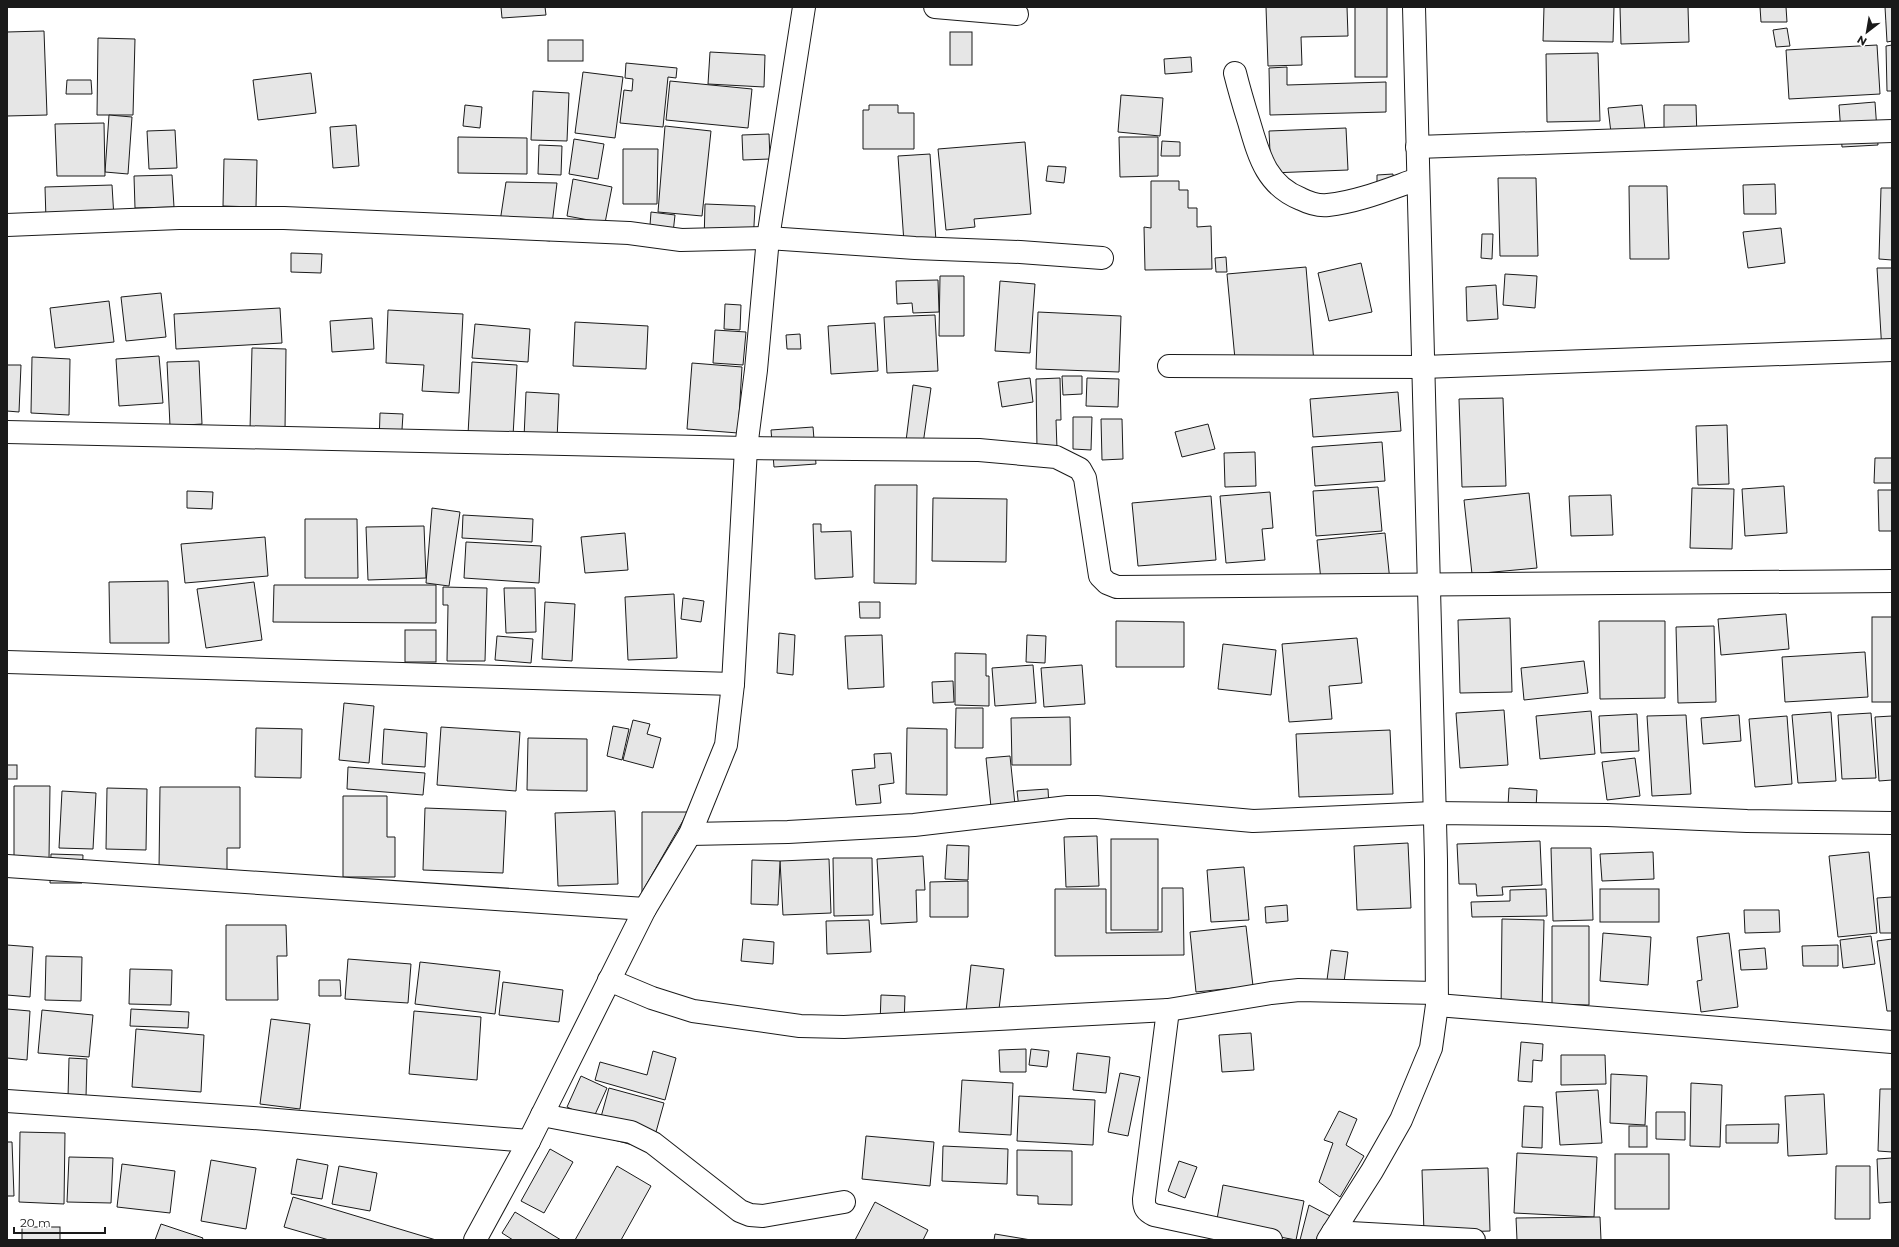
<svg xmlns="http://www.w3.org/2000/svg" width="1899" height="1247" viewBox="0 0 1899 1247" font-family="Montserrat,sans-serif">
<rect width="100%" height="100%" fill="#fff"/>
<g fill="#e6e6e6" stroke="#1a1a1a">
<polygon points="501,7 545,7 546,15 502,18"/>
<polygon points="1266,7 1347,7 1348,36 1301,37 1302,65 1268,66"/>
<rect x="1355" y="7" width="32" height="70"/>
<polygon points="1544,7 1614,7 1613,42 1543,41"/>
<polygon points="1620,7 1688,7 1689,42 1621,44"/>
<polygon points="1760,7 1786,7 1787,22 1761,22"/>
<polygon points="1885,7 1892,7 1892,41 1887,42"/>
<polygon points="1787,28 1790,46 1776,47 1773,30"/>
<polygon points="44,31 47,115 7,116 7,32"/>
<rect x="950" y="32" width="22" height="33"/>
<polygon points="98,38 135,39 133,115 97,115"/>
<rect x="548" y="40" width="35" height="21"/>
<polygon points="1877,45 1880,94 1789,99 1786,50"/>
<polygon points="1892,45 1892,91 1887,91 1886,46"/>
<polygon points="710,52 765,55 764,87 708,84"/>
<polygon points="1598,53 1600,121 1547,122 1546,54"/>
<polygon points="1191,57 1192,72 1165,74 1164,59"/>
<polygon points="626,63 677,68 676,78 668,77 663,127 620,123 624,90 632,91 633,79 625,78"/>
<polygon points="1287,67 1287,85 1386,82 1386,112 1270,115 1269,68"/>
<polygon points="583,72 623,77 615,138 575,133"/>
<polygon points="311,73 316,113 258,120 253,80"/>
<polygon points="67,80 91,80 92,94 66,94"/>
<polygon points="670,81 752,89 748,128 666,120"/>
<polygon points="533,91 569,93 567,141 531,140"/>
<polygon points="1121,95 1163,98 1160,136 1118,132"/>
<polygon points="1875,102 1878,145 1842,147 1839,105"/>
<polygon points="465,105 482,107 480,128 463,126"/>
<polygon points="869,105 898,105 898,113 914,113 914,149 863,149 863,110 869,110"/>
<polygon points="1642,105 1646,137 1612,141 1608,108"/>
<polygon points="1664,105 1696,105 1697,138 1664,139"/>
<polygon points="109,115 132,117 128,174 105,172"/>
<polygon points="104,123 105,176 57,176 55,124"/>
<polygon points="356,125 359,166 333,168 330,127"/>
<polygon points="665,126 711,131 702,216 658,212"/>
<polygon points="1346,128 1348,170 1271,173 1269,131"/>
<polygon points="175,130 177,168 149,169 147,131"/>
<polygon points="769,134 770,159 743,160 742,135"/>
<polygon points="458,137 527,138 527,174 458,173"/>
<polygon points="1119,137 1158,137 1158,176 1120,177"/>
<polygon points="574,139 604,144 598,179 569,174"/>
<polygon points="1162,141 1180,142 1180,156 1161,156"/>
<polygon points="1025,142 1031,214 974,219 975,227 946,230 938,149"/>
<polygon points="539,145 562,146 561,175 538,174"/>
<polygon points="623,149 658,149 657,204 623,204"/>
<polygon points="930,154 936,241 904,243 898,156"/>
<polygon points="224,159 257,160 256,207 223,206"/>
<polygon points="1048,166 1066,167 1064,183 1046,181"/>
<polygon points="1393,174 1394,194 1377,195 1377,175"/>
<polygon points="172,175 174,207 135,208 134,176"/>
<polygon points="1498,178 1536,178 1538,256 1500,256"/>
<polygon points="573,179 612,187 605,223 567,216"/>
<polygon points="1151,181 1179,181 1179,190 1188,190 1188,208 1197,208 1197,227 1211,226 1212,269 1145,270 1144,227 1151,228"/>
<polygon points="506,182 557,183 550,241 498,235"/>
<polygon points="1775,184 1776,214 1744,214 1743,185"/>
<polygon points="112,185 114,218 46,220 45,187"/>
<polygon points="1629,186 1667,186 1669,259 1630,259"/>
<polygon points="1881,188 1892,188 1892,260 1879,259"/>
<polygon points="705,204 755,206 753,245 704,243"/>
<polygon points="651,212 675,215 672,242 649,239"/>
<polygon points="1781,228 1785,263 1748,268 1743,232"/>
<polygon points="1482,234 1493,234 1492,259 1481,258"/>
<polygon points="291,253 322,254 321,273 291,272"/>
<polygon points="1226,257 1227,272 1216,272 1215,258"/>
<polygon points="1361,263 1372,312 1329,321 1318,273"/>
<polygon points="1306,267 1314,363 1236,370 1227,274"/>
<polygon points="1877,268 1892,268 1892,352 1882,352"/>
<polygon points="1505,274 1537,276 1535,308 1503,305"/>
<polygon points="940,276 964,276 964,336 939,336"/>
<polygon points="938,280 939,312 913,313 912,303 897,304 896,281"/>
<polygon points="1000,281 1035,284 1030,353 995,351"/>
<polygon points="1496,285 1498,319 1467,321 1466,287"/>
<polygon points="161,293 166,337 126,341 121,297"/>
<polygon points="109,301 114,342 55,348 50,308"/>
<polygon points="725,304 741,305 740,330 724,329"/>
<polygon points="280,308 282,343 176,349 174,314"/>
<polygon points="388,310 463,314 459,393 422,391 424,365 386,363"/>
<polygon points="1038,312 1121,316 1119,372 1036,369"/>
<polygon points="935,315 938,371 887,373 884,317"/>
<polygon points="372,318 374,349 332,352 330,321"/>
<polygon points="575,322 648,326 646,369 573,366"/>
<polygon points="875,323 878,371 831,374 828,326"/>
<polygon points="475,324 530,329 528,362 472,358"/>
<polygon points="715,330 746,332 743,365 713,363"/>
<polygon points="800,334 801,349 787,349 786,335"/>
<polygon points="252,348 286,349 285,430 250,430"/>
<polygon points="159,356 163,403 119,406 116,359"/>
<polygon points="32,357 70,359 69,415 31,413"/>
<polygon points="199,361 202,424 170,426 167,362"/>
<polygon points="472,362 517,365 513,436 468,434"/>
<polygon points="692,363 742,367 738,433 687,429"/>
<polygon points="7,365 21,365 19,412 7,411"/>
<polygon points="1062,376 1082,376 1082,394 1063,395"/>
<polygon points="1030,378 1033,402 1002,407 998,382"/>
<polygon points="1060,378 1061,420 1056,420 1057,449 1037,450 1036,379"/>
<polygon points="1087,378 1119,379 1118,407 1086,406"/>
<polygon points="913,385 931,388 923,444 906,441"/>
<polygon points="526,392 559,394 557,440 524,438"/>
<polygon points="1398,392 1401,431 1313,437 1310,399"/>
<polygon points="1503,398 1506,486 1462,487 1459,399"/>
<polygon points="380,413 403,414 401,445 379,444"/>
<polygon points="1073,417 1092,417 1091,450 1073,449"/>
<polygon points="1101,419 1122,419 1123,459 1102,460"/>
<polygon points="1208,424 1215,449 1182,457 1175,432"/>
<polygon points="1727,425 1729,484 1698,485 1696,426"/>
<polygon points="813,427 816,464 774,467 771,430"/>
<polygon points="1382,442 1385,481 1315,486 1312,447"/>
<polygon points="1255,452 1256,486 1225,487 1224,453"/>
<polygon points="1875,458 1892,458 1892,483 1874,483"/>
<polygon points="875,485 917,485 916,584 874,583"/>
<polygon points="1784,486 1787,533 1745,536 1742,489"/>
<polygon points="1378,487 1382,531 1316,536 1313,491"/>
<polygon points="1692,488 1734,489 1732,549 1690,548"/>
<polygon points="1878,490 1892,490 1892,531 1879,531"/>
<polygon points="187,491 213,492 212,509 187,508"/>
<polygon points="1270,492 1273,528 1262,529 1265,560 1226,563 1220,496"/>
<polygon points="1529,493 1537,568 1472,574 1464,500"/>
<polygon points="1611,495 1613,535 1571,536 1569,496"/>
<polygon points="1211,496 1216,560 1138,566 1132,503"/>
<polygon points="933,498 1007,499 1006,562 932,561"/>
<polygon points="432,508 460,512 449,586 426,583"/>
<polygon points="463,515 533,519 532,542 462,538"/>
<polygon points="305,519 357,519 358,578 305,578"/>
<polygon points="813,524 821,524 821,532 851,531 853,577 815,579"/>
<polygon points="424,526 426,578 368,580 366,527"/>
<polygon points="625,533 628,570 585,573 581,537"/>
<polygon points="1385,533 1391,591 1321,581 1317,540"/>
<polygon points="265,537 268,576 185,583 181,544"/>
<polygon points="466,542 541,546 539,583 464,578"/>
<polygon points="168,581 169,643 110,643 109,582"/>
<polygon points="254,582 262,640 206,648 197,589"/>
<polygon points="274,585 436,585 436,623 273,622"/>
<polygon points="443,587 487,588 485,661 447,661 448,605 443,605"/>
<polygon points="504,588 535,588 536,632 506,633"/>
<polygon points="674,594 677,658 628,660 625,597"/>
<polygon points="683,598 704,601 701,622 681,619"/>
<polygon points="545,602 575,604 572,661 542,659"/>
<polygon points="859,602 880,602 880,618 860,618"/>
<polygon points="1786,614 1789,649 1721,655 1718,619"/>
<rect x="1872" y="617" width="20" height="85"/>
<polygon points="1510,618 1512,692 1460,693 1458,620"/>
<polygon points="1116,621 1184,622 1184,667 1116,667"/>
<polygon points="1599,621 1665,621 1665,698 1600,699"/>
<polygon points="1714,626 1716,702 1678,703 1676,627"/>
<rect x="405" y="630" width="31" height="32"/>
<polygon points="779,633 795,635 793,675 777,673"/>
<polygon points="882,635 884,687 848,689 845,636"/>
<polygon points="1027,635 1046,636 1045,663 1026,662"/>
<polygon points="497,636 533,639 531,663 495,660"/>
<polygon points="1357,638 1362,683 1329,686 1332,719 1289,722 1282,644"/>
<polygon points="1223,644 1276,650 1271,695 1218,689"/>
<polygon points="1865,652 1868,697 1785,702 1782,657"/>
<polygon points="955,653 986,654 986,676 989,676 989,706 955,705"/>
<polygon points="1584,661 1588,693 1524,700 1521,668"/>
<polygon points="1033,665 1036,703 995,706 992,668"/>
<polygon points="1082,665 1085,704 1044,707 1041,668"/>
<polygon points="953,681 954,702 933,703 932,682"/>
<polygon points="344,703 374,706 369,763 339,760"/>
<polygon points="956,708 983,708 983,748 955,748"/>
<polygon points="1504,710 1508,765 1460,768 1456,713"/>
<polygon points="1591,711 1595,754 1540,759 1536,716"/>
<polygon points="1831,712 1836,781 1798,783 1792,715"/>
<polygon points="1871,713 1876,778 1842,779 1838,715"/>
<polygon points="1637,714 1639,751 1601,753 1599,716"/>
<polygon points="1686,715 1691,794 1652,796 1647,716"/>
<polygon points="1739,715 1741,741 1703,744 1701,718"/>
<polygon points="1787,716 1792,784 1755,787 1749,719"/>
<polygon points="1892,716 1892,780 1879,781 1875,717"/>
<polygon points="1070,717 1071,765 1012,765 1011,718"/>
<polygon points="633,720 650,724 647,734 661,738 653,768 623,760"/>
<polygon points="613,726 629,729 622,760 607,756"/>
<polygon points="441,727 520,732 516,791 437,785"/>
<polygon points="256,728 302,729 301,778 255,777"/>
<polygon points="907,728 947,729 947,795 906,794"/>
<polygon points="384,729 427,733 425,767 382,764"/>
<polygon points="1390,730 1393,794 1299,797 1296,734"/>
<polygon points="528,738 587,739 587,791 527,790"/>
<polygon points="891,753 894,783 879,785 881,803 856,805 852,770 875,768 874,754"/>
<polygon points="1010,756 1015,805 991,807 986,758"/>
<polygon points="1635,758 1640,796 1607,800 1602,762"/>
<rect x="7" y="765" width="10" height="14"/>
<polygon points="348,767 425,773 423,795 347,789"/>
<polygon points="14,786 50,786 49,859 14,859"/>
<polygon points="160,787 240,787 240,848 227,848 227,871 159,870"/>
<polygon points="107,788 147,789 146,850 106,849"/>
<polygon points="1509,788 1537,790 1536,808 1508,806"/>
<polygon points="1048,789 1049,806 1019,808 1017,791"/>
<polygon points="62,791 96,793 93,849 59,848"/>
<polygon points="343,796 387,796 387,837 395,837 395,877 343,877"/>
<polygon points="425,808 506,811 503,873 423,870"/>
<polygon points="615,811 618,884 558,886 555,813"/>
<polygon points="642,812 688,812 642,892"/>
<polygon points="1097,836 1099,886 1066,887 1064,837"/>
<rect x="1111" y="839" width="47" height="91"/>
<polygon points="1540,841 1542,885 1502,887 1503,895 1477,896 1476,884 1459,884 1457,844"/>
<polygon points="1408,843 1411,908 1357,910 1354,846"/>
<polygon points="947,845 969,846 968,880 945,879"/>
<polygon points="1551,848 1591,848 1593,920 1553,921"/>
<polygon points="1653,852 1654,879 1602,881 1600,854"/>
<polygon points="1869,852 1877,933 1838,937 1829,856"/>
<polygon points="51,854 83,855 82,883 50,883"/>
<polygon points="923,856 925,890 916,890 917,922 881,924 877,859"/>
<polygon points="833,858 872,858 873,915 834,916"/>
<polygon points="829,859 831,913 783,915 780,861"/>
<polygon points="752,860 780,861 778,905 751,904"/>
<polygon points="1244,867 1249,920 1211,922 1207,870"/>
<polygon points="968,881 968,917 930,917 930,882"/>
<polygon points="1162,888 1183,888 1184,955 1055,956 1055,889 1106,889 1106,933 1162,932"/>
<polygon points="1546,889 1547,916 1472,917 1471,902 1510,901 1510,890"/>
<rect x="1600" y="889" width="59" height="33"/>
<polygon points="1892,897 1892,933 1880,933 1877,898"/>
<polygon points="1287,905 1288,921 1266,923 1265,907"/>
<polygon points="1744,910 1779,910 1780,932 1745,933"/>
<polygon points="1502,919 1544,920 1542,1013 1501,1013"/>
<polygon points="869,920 871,952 827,954 826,921"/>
<polygon points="226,925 286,925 287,956 277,956 278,1000 226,1000"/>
<polygon points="1246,926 1253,986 1196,992 1190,932"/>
<polygon points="1552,926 1589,926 1589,1005 1552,1004"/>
<polygon points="1603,933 1651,937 1648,985 1600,981"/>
<polygon points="1729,933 1738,1007 1701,1012 1697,981 1702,980 1697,937"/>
<polygon points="1871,936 1875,964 1843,968 1840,940"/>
<polygon points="743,939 774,942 773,964 741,961"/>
<polygon points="1892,939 1892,1011 1887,1011 1877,941"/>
<polygon points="7,945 33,947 30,997 7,995"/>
<polygon points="1838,945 1838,966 1803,966 1802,946"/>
<polygon points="1765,948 1767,969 1741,970 1739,950"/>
<polygon points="1331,950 1348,952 1344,982 1327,980"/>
<polygon points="46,956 82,957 81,1001 45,1000"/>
<polygon points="348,959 411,964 408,1003 345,999"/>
<polygon points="420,962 500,971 495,1014 415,1004"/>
<polygon points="971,965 1004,969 997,1025 965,1021"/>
<polygon points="130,969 172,970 171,1005 129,1004"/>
<polygon points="319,980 340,980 341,996 319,996"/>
<polygon points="503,982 563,990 559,1022 499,1015"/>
<polygon points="881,995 905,996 904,1025 880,1024"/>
<polygon points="7,1009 30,1011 27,1060 7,1058"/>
<polygon points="131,1009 189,1012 188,1028 130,1026"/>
<polygon points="42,1010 93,1015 89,1057 38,1053"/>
<polygon points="414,1011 481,1017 477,1080 409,1074"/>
<polygon points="271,1019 310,1024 300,1109 260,1104"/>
<polygon points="136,1029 204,1035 201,1092 132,1087"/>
<polygon points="1251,1033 1254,1070 1222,1072 1219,1035"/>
<polygon points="1521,1042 1543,1044 1542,1061 1533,1060 1532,1082 1518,1081"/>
<polygon points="1026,1049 1026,1072 1000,1072 999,1050"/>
<polygon points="1031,1049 1049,1051 1047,1067 1029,1065"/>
<polygon points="653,1051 676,1058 665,1100 595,1080 600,1062 647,1075"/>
<polygon points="1077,1053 1110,1057 1106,1093 1073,1090"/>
<polygon points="1561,1055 1605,1055 1606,1084 1561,1085"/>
<polygon points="69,1058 87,1059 86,1097 68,1097"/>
<polygon points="1120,1073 1140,1077 1128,1136 1108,1132"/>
<polygon points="1611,1074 1647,1076 1645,1125 1610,1123"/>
<polygon points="581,1076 607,1088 593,1119 567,1107"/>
<polygon points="962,1080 1013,1083 1011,1135 959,1132"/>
<polygon points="1691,1083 1722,1085 1720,1147 1690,1146"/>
<polygon points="609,1088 664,1103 651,1150 596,1135"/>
<polygon points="1880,1089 1892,1089 1892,1152 1878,1151"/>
<polygon points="1598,1090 1602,1143 1560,1145 1556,1092"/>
<polygon points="1824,1094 1827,1154 1788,1156 1785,1096"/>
<polygon points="1019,1096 1095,1100 1093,1145 1017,1141"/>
<polygon points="1524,1106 1543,1107 1542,1148 1522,1147"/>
<polygon points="1339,1111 1357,1119 1346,1145 1364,1156 1340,1197 1319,1182 1333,1143 1324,1140"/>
<polygon points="1656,1112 1685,1112 1685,1140 1656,1139"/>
<polygon points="1779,1124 1778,1143 1726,1143 1726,1125"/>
<rect x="1629" y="1126" width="18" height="21"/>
<polygon points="20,1132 65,1133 64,1204 19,1202"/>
<polygon points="866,1136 934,1142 930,1186 862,1179"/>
<polygon points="7,1142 12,1142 14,1196 7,1196"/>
<polygon points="943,1146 1008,1149 1007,1184 942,1181"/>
<polygon points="550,1149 573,1162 544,1213 521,1201"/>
<polygon points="1017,1150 1072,1151 1072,1205 1038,1204 1038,1196 1017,1195"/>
<polygon points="1517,1153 1597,1157 1594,1217 1514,1213"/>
<rect x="1615" y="1154" width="54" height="55"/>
<polygon points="69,1157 113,1158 111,1203 67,1202"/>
<polygon points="1892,1158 1892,1202 1879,1203 1877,1159"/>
<polygon points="297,1159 328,1165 322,1199 291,1194"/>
<polygon points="211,1160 256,1168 246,1229 201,1221"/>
<polygon points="1179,1161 1197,1167 1185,1198 1168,1191"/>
<polygon points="122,1164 175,1171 170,1213 117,1207"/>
<polygon points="339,1166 377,1173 370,1211 332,1204"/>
<polygon points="617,1166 651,1186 621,1240 575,1240"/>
<polygon points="1836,1166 1870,1166 1870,1219 1835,1219"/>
<polygon points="1488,1168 1490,1231 1424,1233 1422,1170"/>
<polygon points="1223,1185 1304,1201 1296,1240 1216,1225"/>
<polygon points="293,1197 436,1240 329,1240 284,1227"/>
<polygon points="875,1202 928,1230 923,1240 855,1240"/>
<polygon points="1309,1205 1330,1216 1316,1240 1300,1240"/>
<polygon points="515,1212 561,1240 513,1240 502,1233"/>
<polygon points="1600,1217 1601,1240 1517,1240 1516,1218"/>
<polygon points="161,1224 203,1238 202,1240 155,1240"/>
<rect x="22" y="1227" width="38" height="13"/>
<polygon points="995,1234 1031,1240 994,1240"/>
</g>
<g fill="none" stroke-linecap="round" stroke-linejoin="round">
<g stroke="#1a1a1a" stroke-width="24">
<g id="minor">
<polyline points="935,7 1017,14"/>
<path d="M1235,73C1239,89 1244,106 1249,122C1259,156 1266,185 1301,199C1309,203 1319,206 1328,205C1358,202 1389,189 1418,179"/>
<polyline points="1417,147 1892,131"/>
<polyline points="7,225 179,218 284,218 629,233 681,240 768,238 915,248 1020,252 1102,258"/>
<polyline points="1169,366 1423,367 1892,350"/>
<polyline points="7,432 746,448 979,450 1056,457 1080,469 1085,478 1100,576 1107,583 1117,587 1892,581"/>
<polyline points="7,662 733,684"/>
<polyline points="690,834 788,832 914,825 1068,807 1097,807 1253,821 1433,813 1607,815 1747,821 1892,823"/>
<polyline points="7,866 645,909"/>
<polyline points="609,980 652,998 693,1011 800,1026 844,1027 1168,1010 1271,993 1299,990 1436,993"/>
<polyline points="1437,1005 1892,1042"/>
<path d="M1168,1010L1144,1199C1144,1208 1146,1211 1154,1215L1271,1240"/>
<polyline points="7,1101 253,1118 529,1141"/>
<polyline points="542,1115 631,1132 653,1143 740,1211 750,1215 763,1216 844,1202"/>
<polyline points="1333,1232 1474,1240"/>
<polyline points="475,1240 529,1141 645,909 690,834 726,745 733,684 746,448 756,370 768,238 804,7"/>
<polyline points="1328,1240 1372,1171 1401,1120 1431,1048 1437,1005 1436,860 1414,7"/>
</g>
</g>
<use href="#minor" stroke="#fff" stroke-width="22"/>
</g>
<rect width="1899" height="1247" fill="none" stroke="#1a1a1a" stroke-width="16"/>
<g transform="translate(1867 32) rotate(211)" stroke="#ffffff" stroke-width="3" paint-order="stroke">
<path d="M0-3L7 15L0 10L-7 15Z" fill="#1a1a1a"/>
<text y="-6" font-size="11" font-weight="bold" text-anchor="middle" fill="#1a1a1a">N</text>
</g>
<path d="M14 1227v6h91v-6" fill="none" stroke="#1a1a1a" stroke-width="2"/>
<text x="20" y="1227" font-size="12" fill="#1a1a1a" stroke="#ffffff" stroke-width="3" paint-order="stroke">20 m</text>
</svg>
